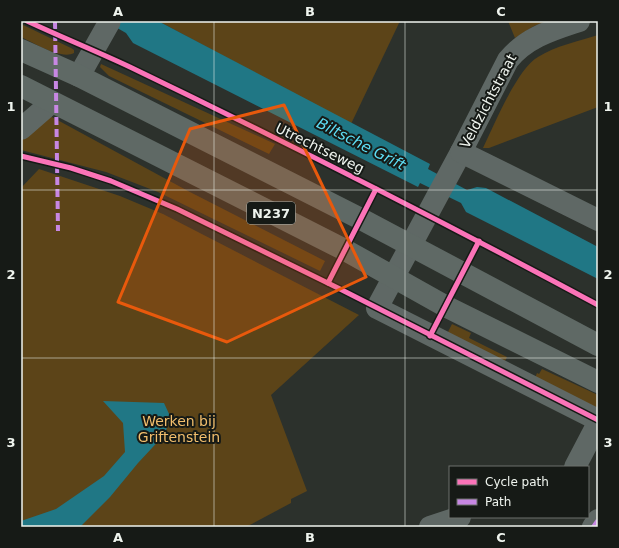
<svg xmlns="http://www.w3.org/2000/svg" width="619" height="548" viewBox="0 0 619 548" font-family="'DejaVu Sans',sans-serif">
<rect width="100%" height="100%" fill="#2c312c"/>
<g fill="#5c4418">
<polygon points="158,21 400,21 351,124"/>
<polygon points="508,21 548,21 534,26 515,38"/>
<path d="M21,24L71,48L74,50V53C61,60 34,43 21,37Z"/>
<path d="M598,35V107L489,148H483C494,125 517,69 538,57C555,46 579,41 598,35Z"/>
<polygon points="101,64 275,144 269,154 109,76 100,67"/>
<polygon points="50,116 188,191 325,261 320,271 158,192 106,172 21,150 21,136"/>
<polygon points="39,169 120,196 163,214 359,315 271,395 307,491 291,499 291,503 246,527 21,527 21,188"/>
<polygon points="452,324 471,333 469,338 507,357 504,363 447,334"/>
<polygon points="542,369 598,395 598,409 535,378 537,373 539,374"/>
</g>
<g fill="#207785">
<polygon points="105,21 158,21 430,164 428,169 467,190 477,187 486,188 598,247 598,279 466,212 461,203 420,183 418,187 133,43 126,33"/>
<polygon points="103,401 164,403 170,416 165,434 138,463 110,497 80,527 21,527 21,521 56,509 104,476 125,452 123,423"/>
</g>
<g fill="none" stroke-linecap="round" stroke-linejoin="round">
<g stroke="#5f6865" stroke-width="22">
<path d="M579,21C552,30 527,37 508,60L461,152L377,308L598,420"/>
<polyline points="79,76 110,21"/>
<polyline points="21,129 52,102"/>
<polyline points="461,152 598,220"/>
<polyline points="575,467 598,423"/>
<polyline points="430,527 460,517"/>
<polyline points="593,527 598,520"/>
</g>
<g stroke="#5f6965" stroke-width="22">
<polyline points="21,50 79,76 361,219 598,345"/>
<polyline points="21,86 345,250 445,306 598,382"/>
</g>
<g stroke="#c787e3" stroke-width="4" stroke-dasharray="8 4" stroke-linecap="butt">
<polyline points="55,21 58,231"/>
<polyline points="593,527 598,520"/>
</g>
<g stroke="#161a16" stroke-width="8">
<g id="cycleway">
<path d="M27,21C61,37 96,51 130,67C288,143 444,222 598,305"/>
<polyline points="21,156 71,168 111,181 177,209 340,289 598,420"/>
<polyline points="328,283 376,189"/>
<polyline points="430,336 479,241"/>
</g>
</g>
<use href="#cycleway" stroke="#fb73b8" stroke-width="5"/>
</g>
<path fill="#e8590c" fill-opacity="0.2" stroke="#e8590c" stroke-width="3" stroke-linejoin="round" d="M284,105L366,277L227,342L118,302L190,129Z"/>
<path fill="none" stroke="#eff4ee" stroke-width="1" stroke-opacity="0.55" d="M214,21V527M405,21V527M21,190H598M21,358H598"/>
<g text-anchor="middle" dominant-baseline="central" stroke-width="4" stroke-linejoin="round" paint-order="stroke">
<rect fill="#161a16" stroke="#aeb3ad" stroke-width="1" x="247" y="202" width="48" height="22" rx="3"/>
<g font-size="13" font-weight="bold" fill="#eff4ee">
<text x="271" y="213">N237</text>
</g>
<g font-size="14" fill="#eff4ee" stroke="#161a16">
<text transform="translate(488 101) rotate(-62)">Veldzichtstraat</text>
<text transform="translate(320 148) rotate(26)">Utrechtseweg</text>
</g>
<g font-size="14" fill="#f3bf6d" stroke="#161a16">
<text x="179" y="421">Werken bij<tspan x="179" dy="16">Griftenstein</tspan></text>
</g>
<g font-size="15" font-style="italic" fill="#5ddef5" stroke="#161a16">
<text transform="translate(361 144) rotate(27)">Biltsche Grift</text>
</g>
</g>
<rect width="619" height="548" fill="none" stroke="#161a16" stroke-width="44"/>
<rect x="449" y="466" width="140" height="52" fill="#161a16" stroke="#6d716c"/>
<rect x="457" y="479" width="20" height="6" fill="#fb73b8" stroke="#6d716c"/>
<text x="485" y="486" font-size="12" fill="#eff4ee">Cycle path</text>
<rect x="457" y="499" width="20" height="6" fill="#c787e3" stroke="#6d716c"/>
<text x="485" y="506" font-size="12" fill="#eff4ee">Path</text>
<rect x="22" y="22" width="575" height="504" fill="none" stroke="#eff4ee" stroke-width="1.5"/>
<g font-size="13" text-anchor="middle" font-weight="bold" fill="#eff4ee">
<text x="118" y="16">A</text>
<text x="310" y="16">B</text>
<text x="501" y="16">C</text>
<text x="11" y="111">1</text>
<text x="608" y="111">1</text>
<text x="11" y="279">2</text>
<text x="608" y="279">2</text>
<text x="11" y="447">3</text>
<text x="608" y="447">3</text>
<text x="118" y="542">A</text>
<text x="310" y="542">B</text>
<text x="501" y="542">C</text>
</g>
</svg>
